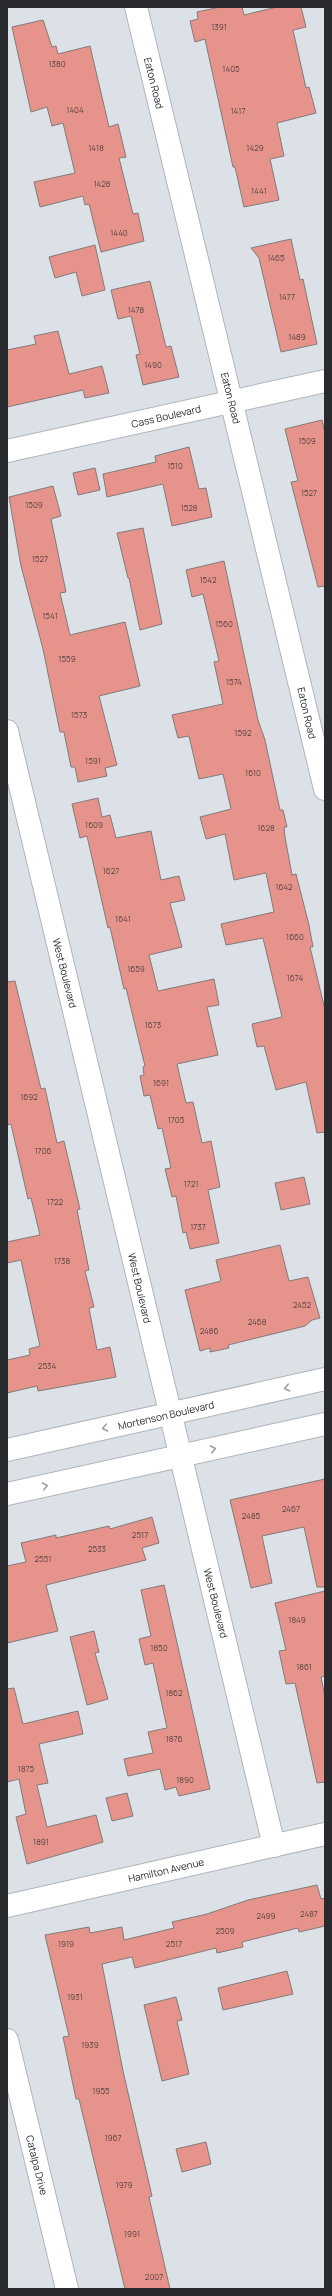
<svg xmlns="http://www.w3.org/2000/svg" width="332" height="2296" viewBox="0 0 332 2296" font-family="Manrope,sans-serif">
<rect width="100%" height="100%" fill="#dce1e8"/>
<g fill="#e6948b" stroke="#827a79">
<polygon points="220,7 242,7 244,15 277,7 301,7 306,27 293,30 306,88 309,87 316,113 277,123 284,156 270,159 279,200 244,207 235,167 233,167 205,39 195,42 190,21 198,19 197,12"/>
<polygon points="43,20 52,47 56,46 58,54 90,46 109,127 118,124 126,157 119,158 133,214 138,213 144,241 101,252 89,204 85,205 83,196 40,207 34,182 75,173 63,123 52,126 47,107 31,112 12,27"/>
<polygon points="291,239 300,280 303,279 317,344 281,352 259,258 251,248"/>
<polygon points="95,245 105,290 82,296 76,272 55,278 49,257"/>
<polygon points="150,281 166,347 171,346 179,377 143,385 136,355 140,354 131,316 118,319 111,290"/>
<polygon points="58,331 69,374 102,366 109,393 85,398 83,390 7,407 7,350 36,344 34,336"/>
<polygon points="322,420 325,433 325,586 318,587 291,482 298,481 285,429"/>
<polygon points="189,447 199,489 206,488 212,517 172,526 163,484 107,497 103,474 156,462 155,456"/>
<polygon points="95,468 100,490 78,495 73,473"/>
<polygon points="53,486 61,516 51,519 66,592 60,593 70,635 125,622 140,686 99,696 117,765 105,768 107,776 78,782 75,767 71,767 64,732 60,732 43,649 21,566 9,497"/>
<polygon points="143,528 162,624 140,630 129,578 128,578 117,533"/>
<polygon points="224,561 258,720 265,740 280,810 283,810 287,827 284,827 285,837 292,875 296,874 309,925 313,947 310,947 325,1010 325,1132 317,1133 306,1082 276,1090 264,1046 257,1047 252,1024 282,1017 263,938 226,945 221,924 274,912 266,873 234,880 225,834 206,839 200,817 231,809 223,774 199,779 189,736 178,738 172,715 223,704 214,662 219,661 203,594 192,597 186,570"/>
<polygon points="98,798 102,817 110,815 116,838 151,831 161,880 179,876 185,900 170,903 182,947 149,955 158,991 214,979 219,1005 207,1007 218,1055 177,1064 186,1103 193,1102 202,1143 211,1141 220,1187 208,1190 219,1243 190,1249 186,1232 183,1233 176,1196 172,1197 165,1169 171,1168 162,1128 158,1129 150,1095 144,1096 140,1076 144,1075 143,1067 145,1066 126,988 124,989 110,927 108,928 87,836 80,838 72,804"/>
<polygon points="15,981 41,1089 45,1088 57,1143 64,1141 80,1209 77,1210 89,1270 85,1271 94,1307 89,1308 97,1350 110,1347 116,1377 38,1391 37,1386 7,1393 7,1360 30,1355 29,1349 40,1346 21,1260 7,1263 7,1242 40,1235 31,1198 28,1199 11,1124 7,1125 7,982"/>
<polygon points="304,1177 310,1204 281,1210 275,1183"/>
<polygon points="280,1245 289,1281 308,1277 320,1318 312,1320 305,1326 228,1345 229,1348 210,1352 210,1348 200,1351 185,1290 221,1281 216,1260"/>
<polygon points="325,1479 325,1587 317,1587 304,1527 262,1536 272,1583 251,1588 230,1500"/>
<polygon points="152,1517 159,1543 142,1548 146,1560 46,1585 58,1631 7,1643 7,1566 26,1562 21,1543 56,1535 56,1538 109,1526 110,1529"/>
<polygon points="164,1585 210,1789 179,1796 176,1787 165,1790 160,1769 128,1776 124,1759 153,1753 148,1732 167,1728 153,1663 145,1665 139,1639 151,1636 141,1590"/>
<polygon points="325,1591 325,1676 321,1677 325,1697 325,1782 317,1783 295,1683 286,1684 279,1651 286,1650 275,1603"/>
<polygon points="94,1631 99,1652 95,1653 108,1699 87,1705 70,1637"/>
<polygon points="14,1688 23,1724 78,1711 83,1734 39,1744 48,1783 37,1785 47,1827 96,1815 103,1842 27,1864 16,1817 26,1814 19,1779 7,1782 7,1689"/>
<polygon points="127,1793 133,1816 112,1821 106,1798"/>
<polygon points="317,1885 321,1899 325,1898 325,1926 299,1932 298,1928 242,1942 243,1947 217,1953 216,1948 135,1968 132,1957 102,1964 123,2071 152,2196 149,2197 170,2289 125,2289 79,2099 76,2099 63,2037 69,2036 45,1935 89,1927 90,1933 122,1927 124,1940 174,1928 172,1922 207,1914 248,1900"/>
<polygon points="287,1971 293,1994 223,2010 218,1988"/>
<polygon points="176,1997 182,2020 177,2021 189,2074 162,2081 144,2005"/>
<polygon points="206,2142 211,2164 182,2172 176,2149"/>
</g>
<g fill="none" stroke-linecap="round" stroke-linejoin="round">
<g stroke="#b0b4bb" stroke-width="24">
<g id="street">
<polyline points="136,7 325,789"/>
<polyline points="7,451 325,381"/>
<polyline points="7,731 274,1846"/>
<polyline points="7,1450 325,1379"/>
<polyline points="7,1494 325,1424"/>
<polyline points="7,1906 325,1834"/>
</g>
</g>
<g stroke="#b0b4bb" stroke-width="24">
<polyline id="secondary" points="7,2040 67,2289"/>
</g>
<use href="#street" stroke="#fff" stroke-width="22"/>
<use href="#secondary" stroke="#fff" stroke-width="22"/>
</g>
<defs><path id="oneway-chevron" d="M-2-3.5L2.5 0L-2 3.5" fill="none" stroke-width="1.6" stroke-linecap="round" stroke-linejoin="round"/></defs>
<g stroke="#9e9fa0">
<use href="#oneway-chevron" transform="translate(287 1388) rotate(167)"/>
<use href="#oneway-chevron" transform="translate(105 1428) rotate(168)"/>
<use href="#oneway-chevron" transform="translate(213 1449) rotate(-13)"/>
<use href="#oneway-chevron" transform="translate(45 1486) rotate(-12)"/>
</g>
<g text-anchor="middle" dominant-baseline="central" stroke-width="4" stroke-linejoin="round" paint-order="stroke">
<g font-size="8" fill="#584444">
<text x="219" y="26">1391</text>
<text x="57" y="63">1380</text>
<text x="231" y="68">1405</text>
<text x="75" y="109">1404</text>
<text x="238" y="110">1417</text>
<text x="96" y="147">1418</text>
<text x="255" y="147">1429</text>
<text x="102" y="183">1428</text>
<text x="259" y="190">1441</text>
<text x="119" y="232">1440</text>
<text x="276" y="257">1465</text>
<text x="287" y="296">1477</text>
<text x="136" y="309">1478</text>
<text x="297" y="336">1489</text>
<text x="153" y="364">1490</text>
<text x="307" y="440">1509</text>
<text x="175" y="465">1510</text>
<text x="309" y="492">1527</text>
<text x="34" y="504">1509</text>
<text x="189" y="507">1528</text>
<text x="40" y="558">1527</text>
<text x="208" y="579">1542</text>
<text x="50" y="615">1541</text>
<text x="224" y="623">1560</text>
<text x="67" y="658">1559</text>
<text x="234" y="681">1574</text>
<text x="79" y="714">1573</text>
<text x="243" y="732">1592</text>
<text x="93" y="760">1591</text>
<text x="253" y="772">1610</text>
<text x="94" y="824">1609</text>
<text x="266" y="827">1628</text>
<text x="111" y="870">1627</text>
<text x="284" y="886">1642</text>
<text x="123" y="918">1641</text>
<text x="295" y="936">1660</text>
<text x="136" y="968">1659</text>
<text x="295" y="977">1674</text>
<text x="153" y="1024">1673</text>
<text x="161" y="1082">1691</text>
<text x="29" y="1096">1692</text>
<text x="176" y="1119">1705</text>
<text x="43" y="1150">1706</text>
<text x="191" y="1183">1721</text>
<text x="55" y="1201">1722</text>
<text x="198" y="1226">1737</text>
<text x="62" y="1260">1738</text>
<text x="302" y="1304">2452</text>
<text x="257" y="1321">2468</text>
<text x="209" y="1330">2486</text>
<text x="47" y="1365">2534</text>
<text x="291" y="1508">2467</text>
<text x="251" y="1515">2485</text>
<text x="140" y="1534">2517</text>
<text x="97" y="1548">2533</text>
<text x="43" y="1558">2551</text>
<text x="297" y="1619">1849</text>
<text x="159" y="1647">1850</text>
<text x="304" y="1666">1861</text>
<text x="174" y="1692">1862</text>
<text x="174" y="1738">1876</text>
<text x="26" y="1768">1875</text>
<text x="185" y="1779">1890</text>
<text x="41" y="1841">1891</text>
<text x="309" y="1913">2487</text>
<text x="266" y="1915">2499</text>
<text x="225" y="1930">2509</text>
<text x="66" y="1943">1919</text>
<text x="174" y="1943">2517</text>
<text x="75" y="1996">1931</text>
<text x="90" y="2044">1939</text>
<text x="101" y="2090">1955</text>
<text x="113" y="2137">1967</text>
<text x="124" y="2184">1979</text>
<text x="132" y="2233">1991</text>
<text x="154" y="2276">2007</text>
</g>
<g font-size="10" fill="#282a2d" stroke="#fff">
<text transform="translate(154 83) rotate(76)">Eaton Road</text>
<text transform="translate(231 398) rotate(76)">Eaton Road</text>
<text transform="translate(166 416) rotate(-13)">Cass Boulevard</text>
<text transform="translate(307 713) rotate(77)">Eaton Road</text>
<text transform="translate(65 973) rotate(76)">West Boulevard</text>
<text transform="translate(140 1288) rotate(77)">West Boulevard</text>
<text transform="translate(166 1415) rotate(-13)">Mortenson Boulevard</text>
<text transform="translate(216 1603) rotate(76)">West Boulevard</text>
<text transform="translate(166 1870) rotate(-13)">Hamilton Avenue</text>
<text transform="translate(37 2165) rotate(76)">Catalpa Drive</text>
</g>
</g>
<rect width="332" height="2296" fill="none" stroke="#282a2d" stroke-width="16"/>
</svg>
